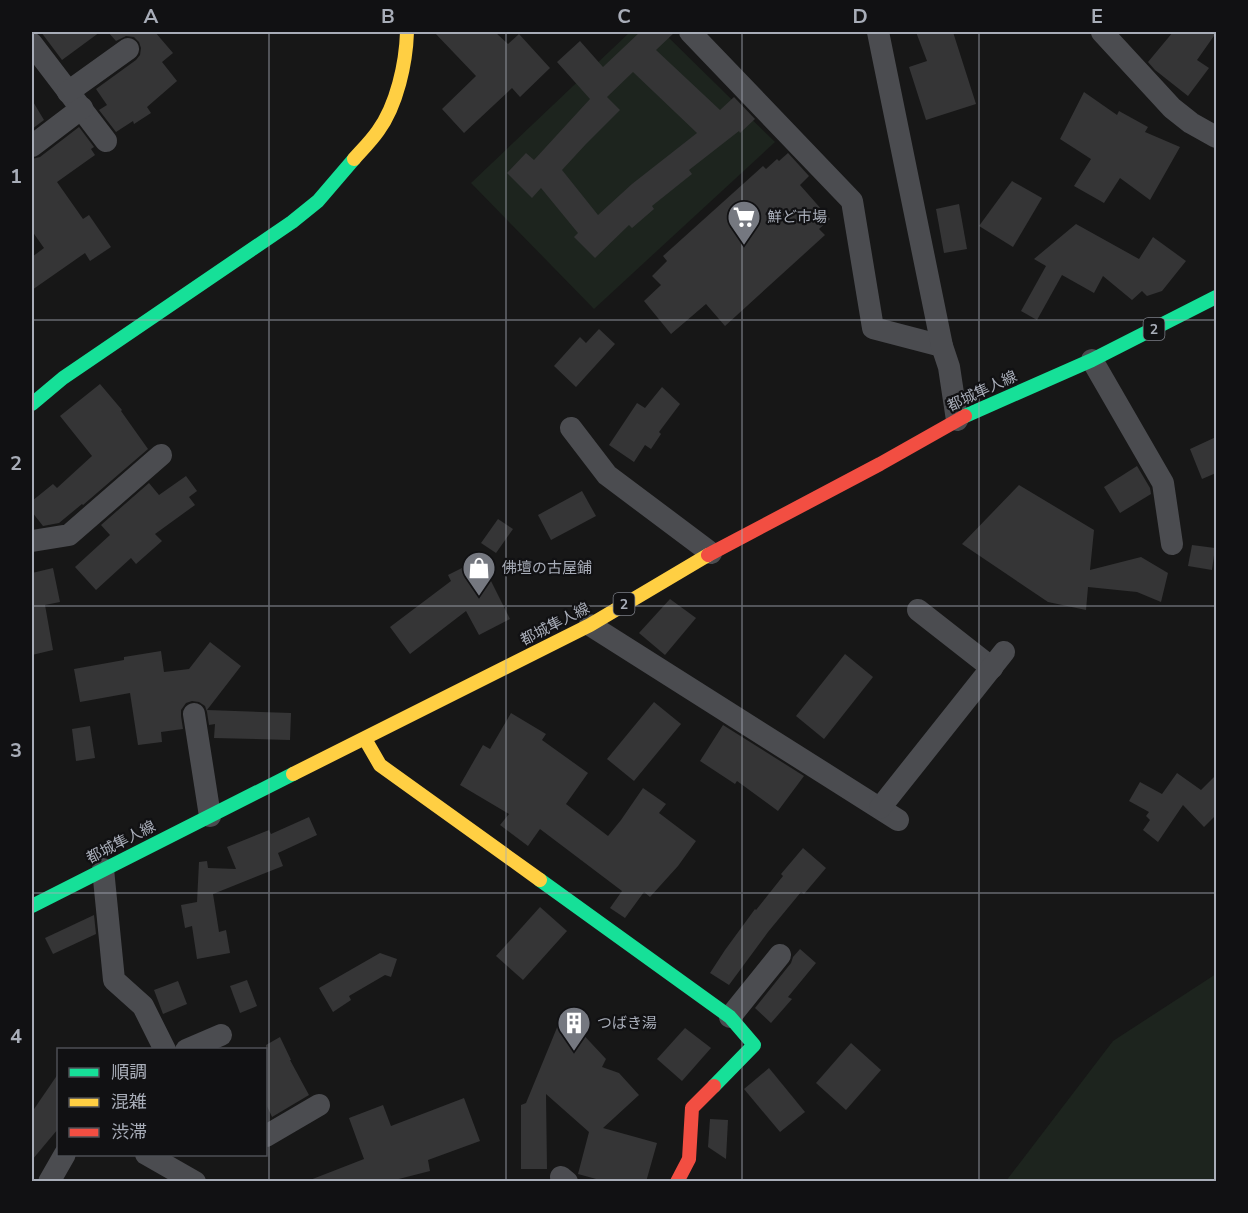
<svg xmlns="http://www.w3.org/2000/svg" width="1248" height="1213" viewBox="0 0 1248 1213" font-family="'Nunito Sans','Noto Sans JP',sans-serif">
<rect width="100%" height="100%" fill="#171717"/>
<g fill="#1d241e">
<polygon points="630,32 663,32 775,142 594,309 471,183"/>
<polygon points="1216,974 1216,1181 1006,1181 1113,1041"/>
</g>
<g fill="#353536" fill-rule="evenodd">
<polygon points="41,32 100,32 62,60"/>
<polygon points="108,32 155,32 173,53 162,62 177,81 147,107 151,113 134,124 133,121 116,132 99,110 107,105 96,89 136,60 140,55 141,48 139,42 134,37 126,36 116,41"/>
<polygon points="434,32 495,32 508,44 519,34 550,68 520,97 512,88 464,133 442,109 476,76"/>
<path d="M640,32H675L656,50L720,110L734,97L755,119L740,133L739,131L689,170L692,174L652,206L654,209L632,228L629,225L595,258L574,237L578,233L541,188L532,198L507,173L526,153L534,160L590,99L557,62L580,41L603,67ZM633,72L697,133L632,184L598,215L562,170L586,144L620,110L607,97Z"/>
<polygon points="916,32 953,32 976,104 926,120 909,67 927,61"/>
<polygon points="1173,32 1216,32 1216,33 1197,60 1209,68 1188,96 1155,70 1148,62"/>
<polygon points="1084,92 1117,115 1119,111 1148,127 1145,132 1180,147 1150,200 1120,178 1104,203 1074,186 1091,159 1060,139"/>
<polygon points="32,100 44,120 32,129"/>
<polygon points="79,127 94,147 91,149 95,155 57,182 83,219 89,215 111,247 90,261 85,253 32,290 32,257 44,248 32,231 32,159 40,157"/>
<polygon points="788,153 809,176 800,185 830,219 819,229 825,235 725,326 706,304 671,334 644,301 661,285 652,276 667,261 663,256 763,166 766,169 777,159 779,161"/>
<polygon points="1012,181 1042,198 1013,247 979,226"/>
<polygon points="959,204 967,249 944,253 936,209"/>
<polygon points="1076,224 1139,259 1153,237 1186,261 1162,291 1147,296 1142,291 1132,300 1103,276 1094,293 1062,275 1037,320 1021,311 1046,266 1034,259"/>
<polygon points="599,329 615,344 576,387 554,366 580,337 586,343"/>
<polygon points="100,384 122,410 121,411 148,449 83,505 82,504 59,523 43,526 32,512 32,501 53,484 57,488 92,456 60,416"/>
<polygon points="662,387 680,404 659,432 661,434 651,449 645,445 634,462 609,445 637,403 645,408"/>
<polygon points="1216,437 1216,473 1202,479 1190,449"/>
<polygon points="1137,466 1150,488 1151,494 1120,513 1104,487"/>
<polygon points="186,476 197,491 189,497 195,505 155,534 162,541 136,564 131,558 96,590 75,567 110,535 101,525 149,483 159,495"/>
<polygon points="1019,485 1094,530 1090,570 1141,557 1168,573 1161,602 1137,592 1088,587 1086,610 1048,602 962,544"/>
<polygon points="582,491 596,516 551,540 538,515"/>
<polygon points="498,519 513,529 496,553 481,543"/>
<polygon points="1192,545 1215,548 1212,570 1188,566"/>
<polygon points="480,559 510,619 479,635 466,611 410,654 390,627 451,581 448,575"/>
<polygon points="53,568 60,602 45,605 53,650 32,655 32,573"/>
<polygon points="670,599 696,618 665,655 639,633"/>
<polygon points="210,642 241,666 207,710 291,713 290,740 214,738 215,724 209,725 207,712 205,706 199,702 192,701 186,703 181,710 181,716 183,729 161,732 162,742 138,745 130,693 80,702 74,669 124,660 124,657 161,651 164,672 189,669"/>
<polygon points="845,654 873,677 824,739 796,716"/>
<polygon points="654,702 681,724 634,781 607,759"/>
<polygon points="511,713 546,734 542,740 588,773 566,804 608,836 621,820 643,788 666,804 659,813 696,841 678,866 650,897 644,892 625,918 610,908 622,891 540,829 528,846 500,825 509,814 460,785 483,745 490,749"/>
<polygon points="723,725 804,776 778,811 737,781 735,784 700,761"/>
<polygon points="90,726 95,758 76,761 72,729"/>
<polygon points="1177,773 1201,790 1216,775 1216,815 1204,827 1183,805 1158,842 1143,830 1150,820 1146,816 1149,812 1129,801 1140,782 1162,794"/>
<polygon points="309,817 317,835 278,853 283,866 213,894 219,932 226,930 230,953 197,959 192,926 185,928 181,905 197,902 199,862 207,861 208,868 236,869 227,847 269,830 271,834"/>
<polygon points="803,848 826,868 804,894 801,892 768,932 729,985 710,973 725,950 755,909 756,910 783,876 781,874"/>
<polygon points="540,907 567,931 523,980 496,956"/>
<polygon points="94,915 96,934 53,954 45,938"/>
<polygon points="800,949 816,963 788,997 792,999 771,1023 755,1008 791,963 793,957"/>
<polygon points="380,953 397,959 391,977 385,975 349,996 351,1000 333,1012 319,988"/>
<polygon points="247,980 257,1006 240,1013 230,986"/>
<polygon points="178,981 187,1004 163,1014 154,990"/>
<polygon points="563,1013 606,1059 602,1067 619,1073 639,1095 603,1128 657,1143 646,1182 607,1182 578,1174 589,1132 546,1094 547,1169 521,1169 521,1105 526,1103"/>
<polygon points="685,1028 711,1048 682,1081 657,1059"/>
<polygon points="280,1037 291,1060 290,1060 309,1095 272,1117 266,1104 266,1045"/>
<polygon points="851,1043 881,1070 846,1110 816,1083"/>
<polygon points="769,1068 805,1112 780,1132 744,1089"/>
<polygon points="58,1074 58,1129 32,1160 32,1112"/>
<polygon points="464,1098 480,1141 428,1160 430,1171 387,1182 310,1182 310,1180 364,1159 349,1118 383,1105 391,1126"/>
<polygon points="710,1119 728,1120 726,1159 708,1147"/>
</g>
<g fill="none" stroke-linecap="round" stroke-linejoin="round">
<g stroke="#4b4c50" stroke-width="22">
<polyline points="690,32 852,201 873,328 942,346"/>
<polyline points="878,32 942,346 949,367 957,420"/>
<polyline points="1102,32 1172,108 1191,123 1216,137"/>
<polyline points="32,44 106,141"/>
<polyline points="68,92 128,49"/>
<polyline points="32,146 82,108"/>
<polyline points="1092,360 1163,483 1172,544"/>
<polyline points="571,428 607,475 711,553"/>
<polyline points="32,541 69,535 161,455"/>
<polyline points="918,610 992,668"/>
<polyline points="590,625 898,820"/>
<polyline points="194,714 210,816"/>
<polyline points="880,808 1004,652"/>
<polyline points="103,869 114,980 143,1006 165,1050"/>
<polyline points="730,1017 780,955"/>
<polyline points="186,1050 221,1035"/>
<polyline points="266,1136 319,1105"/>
<polyline points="146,1154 195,1182"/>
<polyline points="561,1177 567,1182"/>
<polyline points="49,1182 65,1154"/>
</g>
<g stroke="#16e098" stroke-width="14">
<polyline points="32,404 63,378 292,222 318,201 354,159"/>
<polyline points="965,416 1092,360 1216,297"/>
<polyline points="540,880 730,1017 754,1045 714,1086"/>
<polyline points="32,906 293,774"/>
</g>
<g stroke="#ffcf43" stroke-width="14">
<path d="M354,159C362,150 371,141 378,131C397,105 406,63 407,32"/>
<polyline points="365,739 380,765 540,880"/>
<polyline points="293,774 590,625 708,555"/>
</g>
<g stroke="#f24e42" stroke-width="14">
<polyline points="708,555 880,464 965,416"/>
<polyline points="677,1182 689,1159 692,1108 714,1086"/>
</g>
</g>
<path fill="none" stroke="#a8adb8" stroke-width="1.5" stroke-opacity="0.55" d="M269,32V1182M506,32V1182M742,32V1182M979,32V1182M32,320H1216M32,606H1216M32,893H1216"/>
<defs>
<g id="supermarket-pin" transform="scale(1.725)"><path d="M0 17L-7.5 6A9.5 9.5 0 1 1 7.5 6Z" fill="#757880" stroke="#111113"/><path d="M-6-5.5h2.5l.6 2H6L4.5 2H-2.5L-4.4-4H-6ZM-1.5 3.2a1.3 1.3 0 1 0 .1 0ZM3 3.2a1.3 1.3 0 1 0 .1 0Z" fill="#fff"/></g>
<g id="shop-pin" transform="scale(1.725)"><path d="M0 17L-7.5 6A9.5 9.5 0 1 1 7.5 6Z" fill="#757880" stroke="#111113"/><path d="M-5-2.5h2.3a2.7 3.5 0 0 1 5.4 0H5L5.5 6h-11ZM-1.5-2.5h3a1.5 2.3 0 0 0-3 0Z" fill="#fff"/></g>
<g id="building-pin" transform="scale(1.725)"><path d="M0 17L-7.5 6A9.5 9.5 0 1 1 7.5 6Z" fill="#757880" stroke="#111113"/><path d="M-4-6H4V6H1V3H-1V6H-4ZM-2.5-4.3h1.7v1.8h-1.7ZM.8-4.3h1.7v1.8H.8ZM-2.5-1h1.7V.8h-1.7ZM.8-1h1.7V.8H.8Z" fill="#fff"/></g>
</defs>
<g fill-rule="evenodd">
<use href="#supermarket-pin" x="744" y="217"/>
<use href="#shop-pin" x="479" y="568"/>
<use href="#building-pin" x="574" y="1023"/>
</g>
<g text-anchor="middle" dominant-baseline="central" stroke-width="4.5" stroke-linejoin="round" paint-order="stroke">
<g fill="#111113" stroke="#7b7e86" stroke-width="1.5">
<rect x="1143.5" y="318" width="21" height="22" rx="4.5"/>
<rect x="613.5" y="593" width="21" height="22" rx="4.5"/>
</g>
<g font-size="14" font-weight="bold" fill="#a8adb8">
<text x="1154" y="329">2</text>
<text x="624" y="604">2</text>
</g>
<g font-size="15" fill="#a8adb8" stroke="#111113" text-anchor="start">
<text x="767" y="217">鮮ど市場</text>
<text x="502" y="568">佛壇の古屋鋪</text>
<text x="597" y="1023">つばき湯</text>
</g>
<g font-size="15" fill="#a8adb8" stroke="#111113">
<text transform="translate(982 391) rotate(-25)">都城隼人線</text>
<text transform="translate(555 624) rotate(-27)">都城隼人線</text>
<text transform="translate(121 842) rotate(-27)">都城隼人線</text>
</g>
</g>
<rect width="1248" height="1213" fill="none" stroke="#111113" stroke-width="66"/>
<rect x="57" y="1048" width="210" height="108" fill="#111113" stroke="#4d4f55" stroke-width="1.5"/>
<rect x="69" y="1068" width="30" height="9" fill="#16e098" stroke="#4d4f55" stroke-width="1.5"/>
<text x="111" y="1078" font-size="18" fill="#a8adb8">順調</text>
<rect x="69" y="1098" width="30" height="9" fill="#ffcf43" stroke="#4d4f55" stroke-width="1.5"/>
<text x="111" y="1108" font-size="18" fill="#a8adb8">混雑</text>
<rect x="69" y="1128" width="30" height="9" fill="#f24e42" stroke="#4d4f55" stroke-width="1.5"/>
<text x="111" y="1138" font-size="18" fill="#a8adb8">渋滞</text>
<rect x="33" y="33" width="1182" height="1147" fill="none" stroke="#a8adb8" stroke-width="2"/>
<g font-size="20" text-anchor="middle" font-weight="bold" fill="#a8adb8">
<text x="151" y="23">A</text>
<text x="388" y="23">B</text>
<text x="624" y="23">C</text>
<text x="860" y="23">D</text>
<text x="1097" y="23">E</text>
<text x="16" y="183">1</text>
<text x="16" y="470">2</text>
<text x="16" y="757">3</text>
<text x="16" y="1043">4</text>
</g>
</svg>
